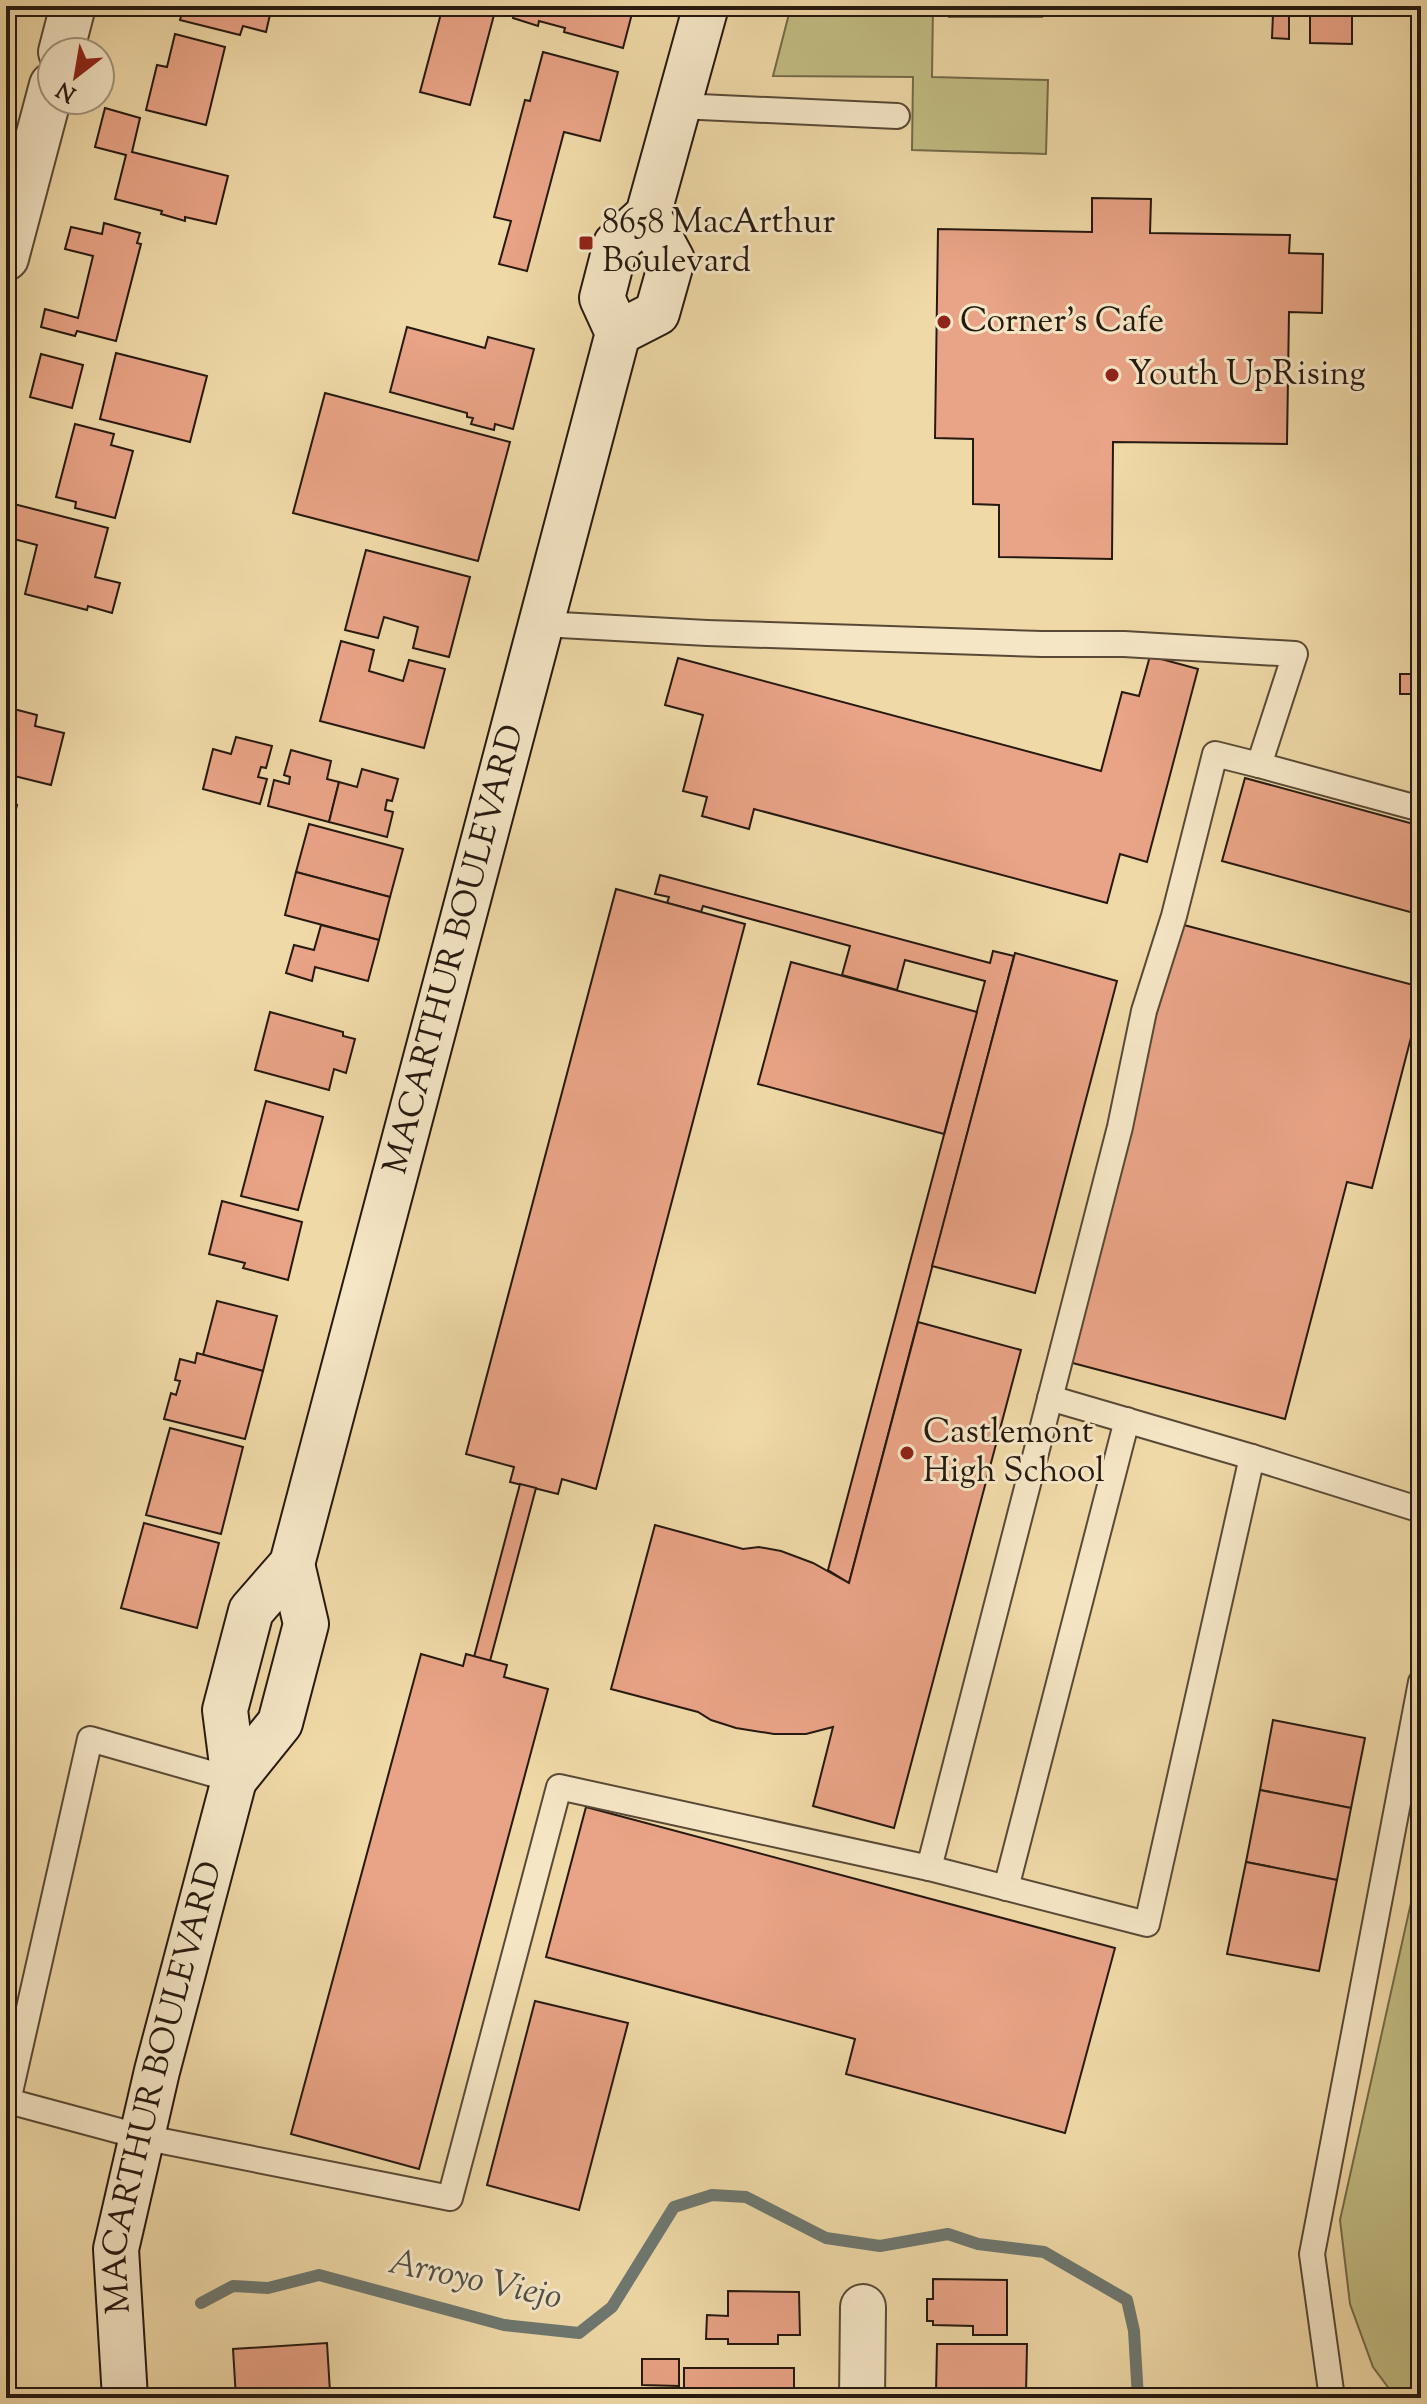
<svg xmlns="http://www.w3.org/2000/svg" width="1427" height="2404" viewBox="0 0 1427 2404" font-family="'Sorts Mill Goudy',serif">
<rect width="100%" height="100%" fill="#efd9a7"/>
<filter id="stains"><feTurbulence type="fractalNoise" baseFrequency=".0025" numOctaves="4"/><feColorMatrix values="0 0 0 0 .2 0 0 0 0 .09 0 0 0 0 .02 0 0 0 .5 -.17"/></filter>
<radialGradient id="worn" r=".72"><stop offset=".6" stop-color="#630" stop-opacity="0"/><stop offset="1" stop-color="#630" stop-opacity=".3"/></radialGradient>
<g fill="#c1bc82" stroke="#746a49" stroke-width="2">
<polygon points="791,6 933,6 932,77 1048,80 1046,154 912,150 913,77 773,76"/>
<polygon points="950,6 1042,6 1042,17 949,17"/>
<polygon points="1421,1858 1421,2172 1413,2209 1413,2264 1421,2290 1421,2398 1396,2398 1373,2367 1350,2304 1340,2220"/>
</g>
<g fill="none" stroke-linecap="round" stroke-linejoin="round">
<polyline stroke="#6e7871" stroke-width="12" points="201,2303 233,2286 268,2288 319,2275 504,2325 579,2333 612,2307 674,2207 712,2195 746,2197 826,2238 880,2246 948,2234 978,2244 1044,2252 1127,2300 1134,2331 1138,2398"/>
</g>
<g fill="#e9a386" stroke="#261910" stroke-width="2">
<polygon points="184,6 272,6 266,32 243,26 240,35 180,20"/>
<polygon points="443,6 459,6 494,15 470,105 420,92"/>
<polygon points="516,6 634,6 623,48 564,32 565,28 539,21 538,26 513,18"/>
<polygon points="1328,8 1345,9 1345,14 1352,14 1352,44 1310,43 1310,12 1327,13"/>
<polygon points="1273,14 1289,14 1289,39 1272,38"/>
<polygon points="175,34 225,47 206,125 146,110 157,65 167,67"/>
<polygon points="543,52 618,72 600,141 564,132 527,271 499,264 511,221 494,217 525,100 530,101"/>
<polygon points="105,108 140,118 132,152 228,176 216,224 185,217 185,221 161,214 162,211 115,199 126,155 95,147"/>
<polygon points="1092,198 1151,199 1150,233 1290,235 1289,253 1323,254 1322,313 1289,312 1287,444 1113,442 1112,559 999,557 999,505 973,504 973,439 935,438 938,229 1092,232"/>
<polygon points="104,223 140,233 137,243 141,244 116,341 77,331 75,336 41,327 45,309 78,318 93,256 65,249 71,227 102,234"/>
<polygon points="407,327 485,348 488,337 534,349 513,429 495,424 494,430 471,424 473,418 467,417 467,413 390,392"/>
<polygon points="116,353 207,376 190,442 100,419"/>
<polygon points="41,354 83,365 72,408 30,397"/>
<polygon points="325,393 510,442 478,561 293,513"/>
<polygon points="75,424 114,434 111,445 133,451 115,518 75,508 76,502 56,497"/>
<polygon points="6,502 108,528 95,577 120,583 112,613 88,606 87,610 25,594 37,545 6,537"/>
<polygon points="366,550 470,577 449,657 413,648 418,627 384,617 378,638 345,630"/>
<polygon points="341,641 374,650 369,671 403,681 409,660 445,669 424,748 320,721"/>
<polygon points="1150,656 1198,669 1147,862 1120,854 1107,903 754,809 749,829 702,816 707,797 683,791 703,715 665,705 678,658 1101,771 1122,692 1139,696"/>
<rect x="1400" y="674" width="21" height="20"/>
<polygon points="6,707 37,715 35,726 64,733 51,785 6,774"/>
<polygon points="236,737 272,746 266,768 261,767 258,777 267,779 260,804 203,789 213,749 231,754"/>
<polygon points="291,750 331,761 327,779 339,782 329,822 268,806 274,780 289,784 290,777 284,775"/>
<polygon points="362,769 398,779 392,801 387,800 385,810 393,812 387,837 329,822 339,782 357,787"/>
<polygon points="1245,778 1421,826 1421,915 1222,861"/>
<polygon points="6,802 17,805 6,850"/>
<polygon points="309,824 403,849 390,897 296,872"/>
<polygon points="296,872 390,897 379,940 285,915"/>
<polygon points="660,875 990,963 993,951 1014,956 849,1583 828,1570 985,981 905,960 897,990 842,975 850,946 703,906 701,912 667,903 669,897 655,894"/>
<polygon points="616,889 745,924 596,1489 562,1479 558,1494 510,1482 514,1467 466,1454"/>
<polygon points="1180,924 1421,987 1421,999 1372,1188 1347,1182 1285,1419 1065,1361"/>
<polygon points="321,925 379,940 368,981 315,967 312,981 286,973 294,945 314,950"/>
<polygon points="1015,953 1117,981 1035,1293 932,1266"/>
<polygon points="791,962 977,1012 944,1134 758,1084"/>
<polygon points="270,1012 343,1032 343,1036 355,1039 346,1073 334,1069 329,1090 255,1070"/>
<polygon points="266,1101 323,1117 298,1210 241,1196"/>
<polygon points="222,1201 302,1222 288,1280 243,1268 245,1263 209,1254"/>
<polygon points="217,1301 277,1316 263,1371 203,1355"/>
<polygon points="918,1322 1021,1350 894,1828 813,1806 833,1727 806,1734 774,1734 736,1728 711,1720 698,1712 611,1689 655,1525 743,1549 759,1547 781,1551 813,1563 849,1583"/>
<polygon points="197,1353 263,1371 245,1439 164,1419 171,1393 176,1395 180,1381 175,1380 180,1359 195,1363"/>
<polygon points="170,1428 243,1447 221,1534 146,1515"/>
<polygon points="520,1484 536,1488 490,1661 474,1657"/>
<polygon points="144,1523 219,1543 197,1628 121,1608"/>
<polygon points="421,1654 463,1666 466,1654 507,1665 504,1677 548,1689 419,2169 291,2134"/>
<polygon points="1273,1720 1365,1738 1351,1808 1260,1790"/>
<polygon points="1260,1790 1351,1808 1337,1880 1246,1862"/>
<polygon points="586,1807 1115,1948 1065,2133 846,2074 855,2039 546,1957"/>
<polygon points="1246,1862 1337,1880 1319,1971 1227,1954"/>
<polygon points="535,2001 628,2023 579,2210 487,2185"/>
<polygon points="933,2279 1007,2280 1007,2335 973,2335 973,2326 933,2325 933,2321 927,2321 927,2299 933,2299"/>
<polygon points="728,2291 799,2292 800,2335 778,2335 778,2344 728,2344 728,2339 706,2339 707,2315 728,2316"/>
<polygon points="327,2343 330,2392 236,2398 233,2349"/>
<polygon points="937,2344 1027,2344 1026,2394 936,2393"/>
<polygon points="642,2359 679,2359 679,2386 642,2385"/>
<polygon points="684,2368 794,2368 794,2398 684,2396"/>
<polygon points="482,2388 483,2398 349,2398 348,2394"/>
<polygon points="330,2392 331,2398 247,2398"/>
</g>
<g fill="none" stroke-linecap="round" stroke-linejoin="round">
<g stroke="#584936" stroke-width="28">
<g id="lane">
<polyline points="679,106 897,116"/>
<polyline points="1259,765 1421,809"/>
<polyline points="1050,1398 1252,1457"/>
<polyline points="234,1780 90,1739 8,2101 142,2137 450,2198 559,1787 929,1868 1120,1127 1144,1011 1174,916 1215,754 1259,765 1295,654 1124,644 1042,644 707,633 542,624"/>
<polyline points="929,1868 1147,1924 1252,1457 1421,1510"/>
<polyline points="1006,1888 1127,1420"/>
<polyline points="1332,2398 1312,2254 1421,1682"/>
</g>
</g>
<g stroke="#584936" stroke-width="48">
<g id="street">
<polyline points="61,52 73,6"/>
<polyline points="6,258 52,85"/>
<polyline points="862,2398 863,2307"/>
</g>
</g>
<g stroke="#261910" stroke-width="48">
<g id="secondary">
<polyline points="618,333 657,313 672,260 648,215"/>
<polyline points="234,1780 280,1723 306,1624 292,1564"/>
<path id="s1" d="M125,2398L116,2249L157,2071L234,1780L225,1710L251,1611L292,1564L618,333L602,298L616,244L648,215L706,6"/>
</g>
</g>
<use href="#lane" stroke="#f5e6c6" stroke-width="24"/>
<use href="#street" stroke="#f5e6c6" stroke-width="44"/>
<use href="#secondary" stroke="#f5e6c6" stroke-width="44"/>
</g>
<g fill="#8f2418" stroke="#f5e6c6" stroke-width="3">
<rect x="578" y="235" width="16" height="16" rx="4"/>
<circle cx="944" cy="322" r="8"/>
<circle cx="1112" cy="375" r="8"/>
<circle cx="907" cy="1453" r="8"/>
</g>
<g text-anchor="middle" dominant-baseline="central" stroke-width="6" stroke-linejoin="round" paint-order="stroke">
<g font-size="34" fill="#261910" stroke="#f5e6c6" text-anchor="start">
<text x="602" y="223">8658 MacArthur<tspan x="602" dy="39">Boulevard</tspan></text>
<text x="960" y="322">Corner's Cafe</text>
<text x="1128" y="375">Youth UpRising</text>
<text x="923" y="1433">Castlemont<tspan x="923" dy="39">High School</tspan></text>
</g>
<g font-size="34" fill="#261910" stroke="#f5e6c6">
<text stroke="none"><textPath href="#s1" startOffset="1504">MACARTHUR BOULEVARD</textPath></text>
<text stroke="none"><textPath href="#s1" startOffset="316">MACARTHUR BOULEVARD</textPath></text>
</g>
<g font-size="36" font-style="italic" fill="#505049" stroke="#f5e6c6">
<text transform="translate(475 2281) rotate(12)">Arroyo Viejo</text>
</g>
</g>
<rect width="1427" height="2404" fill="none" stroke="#efd9a7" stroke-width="32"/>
<rect x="8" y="8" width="1411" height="2388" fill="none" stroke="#261910" stroke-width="4"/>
<rect x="16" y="16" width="1395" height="2372" fill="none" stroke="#261910" stroke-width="2"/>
<g transform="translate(76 76) rotate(211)"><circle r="38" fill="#f5e6c6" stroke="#a2947d" stroke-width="2"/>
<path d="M0-6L14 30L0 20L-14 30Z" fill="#8f2418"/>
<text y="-12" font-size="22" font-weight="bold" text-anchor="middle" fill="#261910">N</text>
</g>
<rect width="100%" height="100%" filter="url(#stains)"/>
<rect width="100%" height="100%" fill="url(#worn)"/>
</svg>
